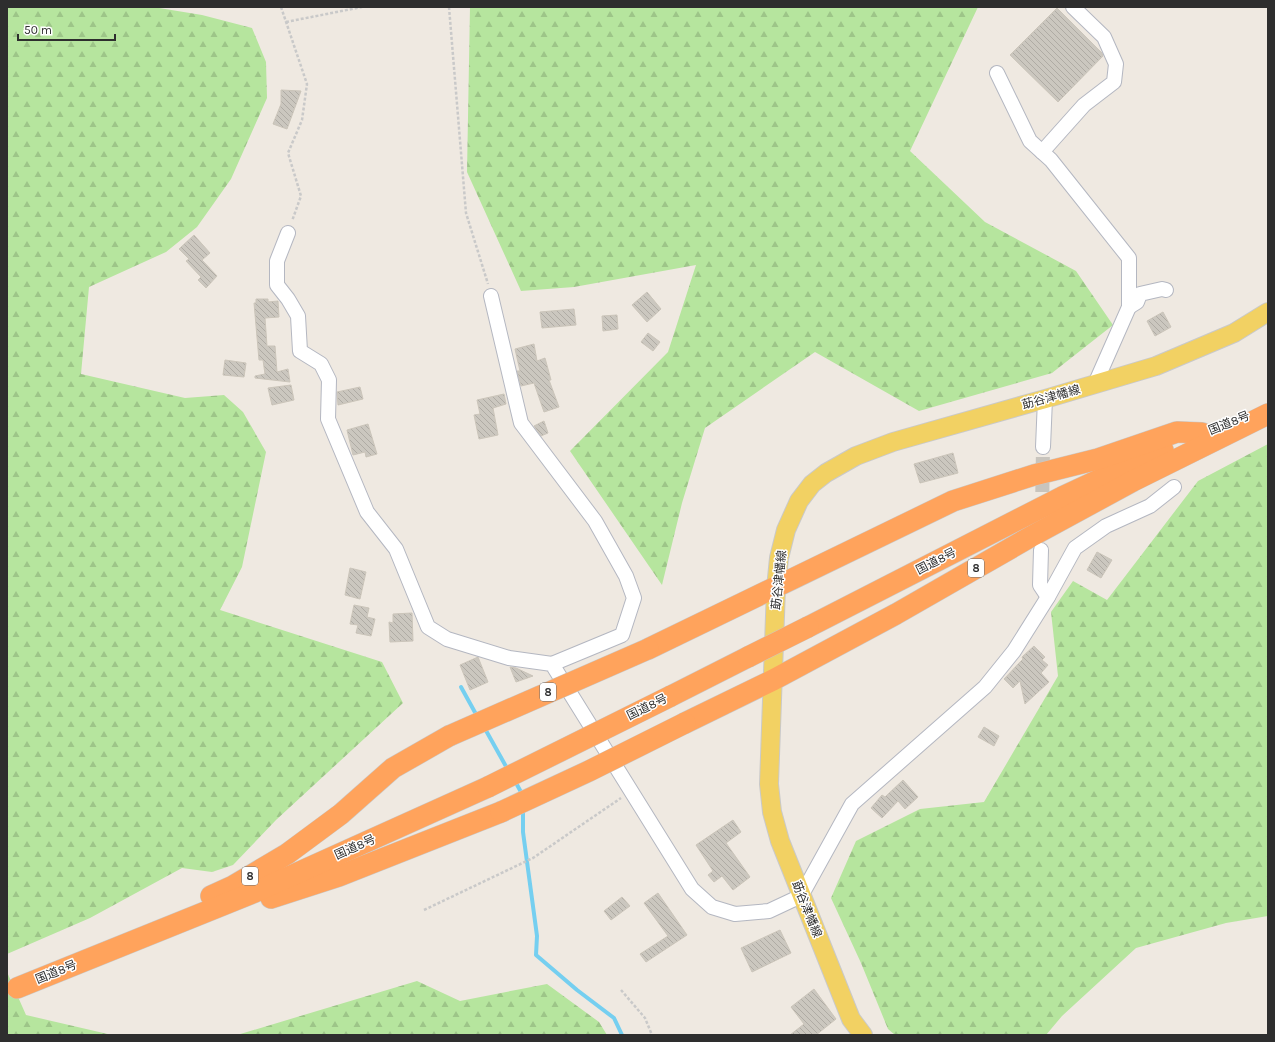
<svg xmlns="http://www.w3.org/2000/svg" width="1275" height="1042" viewBox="0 0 1275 1042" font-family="Karla,'Noto Sans JP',sans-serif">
<defs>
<pattern id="forest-firs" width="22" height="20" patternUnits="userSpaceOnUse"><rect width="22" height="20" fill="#b6e59e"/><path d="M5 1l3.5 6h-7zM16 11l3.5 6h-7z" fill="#9dc588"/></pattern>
<pattern id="building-back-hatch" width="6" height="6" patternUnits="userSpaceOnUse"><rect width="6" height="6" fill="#cbc7bf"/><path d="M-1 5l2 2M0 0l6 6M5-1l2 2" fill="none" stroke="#afaba4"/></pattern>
</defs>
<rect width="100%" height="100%" fill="#efe9e1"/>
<g fill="url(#forest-firs)">
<polygon points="7,7 153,7 202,15 252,28 266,62 267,98 231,179 197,227 166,252 89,287 81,374 185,398 224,395 243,412 266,452 242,567 220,610 382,662 403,703 276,820 233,865 212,872 182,868 90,918 7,954"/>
<polygon points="470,7 978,7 910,151 985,222 1076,271 1113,325 1052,373 919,411 815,352 705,428 682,503 662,585 570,451 668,352 696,265 574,287 521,291 467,172"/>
<polygon points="1268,444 1268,916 1226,923 1136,948 1062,1016 1046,1035 895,1035 888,1029 861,963 831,898 856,841 920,809 984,802 1058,676 1051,612 1073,581 1107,600 1198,481"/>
<polygon points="7,972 26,1015 112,1035 7,1035"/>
<polygon points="417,981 460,1001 547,984 599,1022 607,1035 237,1035"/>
</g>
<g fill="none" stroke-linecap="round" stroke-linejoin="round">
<g stroke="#75cff0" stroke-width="4">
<polyline points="461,687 477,716"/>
<polyline points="484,727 508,770"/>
<polyline points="515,781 522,794 522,796"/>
<polyline points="523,809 523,832 537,936 536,955 577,990 614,1018 622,1035"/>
</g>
</g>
<g fill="url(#building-back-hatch)" stroke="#cbc5ba">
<polygon points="1057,8 1102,53 1103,56 1058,102 1010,55"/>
<polygon points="281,90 301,91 287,129 273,124 281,104"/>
<polygon points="194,235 210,253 202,260 217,276 206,288 198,280 201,277 186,261 189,259 179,249"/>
<polygon points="647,292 661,309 647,322 632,305"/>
<polygon points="256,299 268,299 268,302 278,301 279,317 265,318 267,346 275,346 277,372 288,369 290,382 255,378 255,376 265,374 263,360 259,360 254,303 256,303"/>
<polygon points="574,309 576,325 542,328 540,312"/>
<polygon points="1163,312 1171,327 1155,336 1147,321"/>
<polygon points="617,315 618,329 603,331 602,316"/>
<polygon points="648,333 660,342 653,351 641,342"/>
<polygon points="534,344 537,361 545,358 551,380 549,380 559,407 544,412 534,383 521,386 517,371 520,371 515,349"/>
<polygon points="225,360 246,363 244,377 223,375"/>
<polygon points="291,385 294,400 272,405 268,388"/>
<polygon points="360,387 363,399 338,405 337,392"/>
<polygon points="504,394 506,404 493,408 498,435 479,439 474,415 480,414 477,400"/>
<polygon points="544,421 548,433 541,436 534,426"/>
<polygon points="368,424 377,454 366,457 365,452 353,455 347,430"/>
<polygon points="953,453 958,473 920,483 914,464"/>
<polygon points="1097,552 1112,560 1101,578 1087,570"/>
<polygon points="350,568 366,572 360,599 345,595"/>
<polygon points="354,605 369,608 367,617 375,619 371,636 356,633 358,625 350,624"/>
<polygon points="412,613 413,641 390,642 389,622 393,623 393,614"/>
<polygon points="1034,646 1045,657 1042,660 1048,665 1041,673 1049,682 1025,704 1020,681 1013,688 1004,679 1023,659 1022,657"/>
<polygon points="478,657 488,682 470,690 460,665"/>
<polygon points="510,667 516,668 533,676 516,682"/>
<polygon points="984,727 999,736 994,746 978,737"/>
<polygon points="903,780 918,797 905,809 898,801 882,818 871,808 882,795 885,797"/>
<polygon points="733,820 741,832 726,843 750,877 733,890 722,876 714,882 708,875 713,871 696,845"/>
<polygon points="658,893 687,935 646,962 640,954 668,936 644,903"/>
<polygon points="622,897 630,906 611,920 604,911"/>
<polygon points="780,930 791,953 752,972 741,948"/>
<polygon points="814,989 836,1019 816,1035 790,1035 804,1024 791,1007"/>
</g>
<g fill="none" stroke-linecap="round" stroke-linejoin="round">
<polyline stroke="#c8c4bd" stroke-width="14" stroke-dasharray="14 7" stroke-linecap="butt" points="1042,513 1043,447"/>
<g stroke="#b4b7c1" stroke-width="16">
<g id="minor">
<polyline points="997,73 1030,141 1051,160 1129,258 1129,307 1095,384"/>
<polyline points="1042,152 1084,105 1114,82 1116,64 1104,37 1073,7"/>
<polyline points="288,233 277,261 277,285 288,299 298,316 300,351 321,364 329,380 328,419 367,512 396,549 428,627 447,639 509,658 552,664 692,889 712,907 735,914 769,911 801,896 852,804 985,687 1014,651 1048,597 1075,548 1106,526 1150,506 1174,487"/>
<polyline points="491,296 521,423 595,521 626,576 634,598 622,635 552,664"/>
<polyline points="1129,307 1137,302 1140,294 1162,289 1166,290"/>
<polyline points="1043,447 1045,399"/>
<polyline points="1041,550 1040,585 1048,597"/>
</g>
</g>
<g stroke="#c9c9c9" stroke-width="20">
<polyline id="major" points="863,1035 851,1019 780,841 772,812 769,784 776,588 779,558 786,530 799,501 812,484 826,473 856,456 893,442 1045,399 1156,366 1234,333 1268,312"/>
</g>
<g stroke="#c9c9c9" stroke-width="22">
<g id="highway">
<polyline points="808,627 1062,497 1163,450"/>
<polyline points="648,649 953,501 1034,475 1098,459 1177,432 1202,433"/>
<polyline points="671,696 748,657"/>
<polyline points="685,723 773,680 896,614 1032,536 1133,481 1268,414"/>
<polyline points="211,896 233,886 287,854 341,814 393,768 449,736"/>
<polyline points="271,898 339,876 501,812"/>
<polyline points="17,988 255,892 488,787"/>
</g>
</g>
<g stroke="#c9c9c9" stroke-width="2.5" stroke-dasharray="3 2" stroke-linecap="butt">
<polyline points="281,7 307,84 302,120 288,153 301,196 292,221"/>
<polyline points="449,7 466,213 488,284"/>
<polyline points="286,22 362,7"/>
<polyline points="424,910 533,858 621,798"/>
<polyline points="621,990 645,1018 652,1035"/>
</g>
<use href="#minor" stroke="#fff" stroke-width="14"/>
<use href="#major" stroke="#f2d163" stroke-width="18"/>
<use href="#highway" stroke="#ffa35c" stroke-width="21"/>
<g stroke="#c9c9c9" stroke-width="22" stroke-linecap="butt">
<g id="highway-bridge">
<polyline points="748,657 808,627"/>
<polyline points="449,736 648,649"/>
<polyline points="488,787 671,696"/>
<polyline points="501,812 589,771 685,723"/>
</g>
</g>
<use href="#highway-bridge" stroke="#ffa35c" stroke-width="21"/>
</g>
<g text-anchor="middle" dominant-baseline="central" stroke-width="3" stroke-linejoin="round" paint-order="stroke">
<g fill="#fff" stroke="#6d6d6d" stroke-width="1">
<rect x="968" y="559" width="16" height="18" rx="3"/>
<rect x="540" y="683" width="16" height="18" rx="3"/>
<rect x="242" y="867" width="16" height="18" rx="3"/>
</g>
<g font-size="11" font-weight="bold" fill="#2e2e2e">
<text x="976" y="568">8</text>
<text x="548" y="692">8</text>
<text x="250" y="876">8</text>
</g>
<g font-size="12" fill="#2e2e2e" stroke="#fff">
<text transform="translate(1051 397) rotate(-16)">莇谷津幡線</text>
<text transform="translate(1229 423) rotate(-22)">国道8号</text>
<text transform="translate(936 561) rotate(-27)">国道8号</text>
<text transform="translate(779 580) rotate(-84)">莇谷津幡線</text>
<text transform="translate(647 707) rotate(-26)">国道8号</text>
<text transform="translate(355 847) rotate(-24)">国道8号</text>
<text transform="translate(807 909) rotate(68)">莇谷津幡線</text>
<text transform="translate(56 972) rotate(-22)">国道8号</text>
</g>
</g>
<rect width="1275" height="1042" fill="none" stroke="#2e2e2e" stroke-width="16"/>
<path d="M18 34v6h97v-6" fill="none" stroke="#2e2e2e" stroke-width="2"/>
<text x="24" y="34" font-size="12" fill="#2e2e2e" stroke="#ffffff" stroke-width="3" paint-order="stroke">50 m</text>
</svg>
